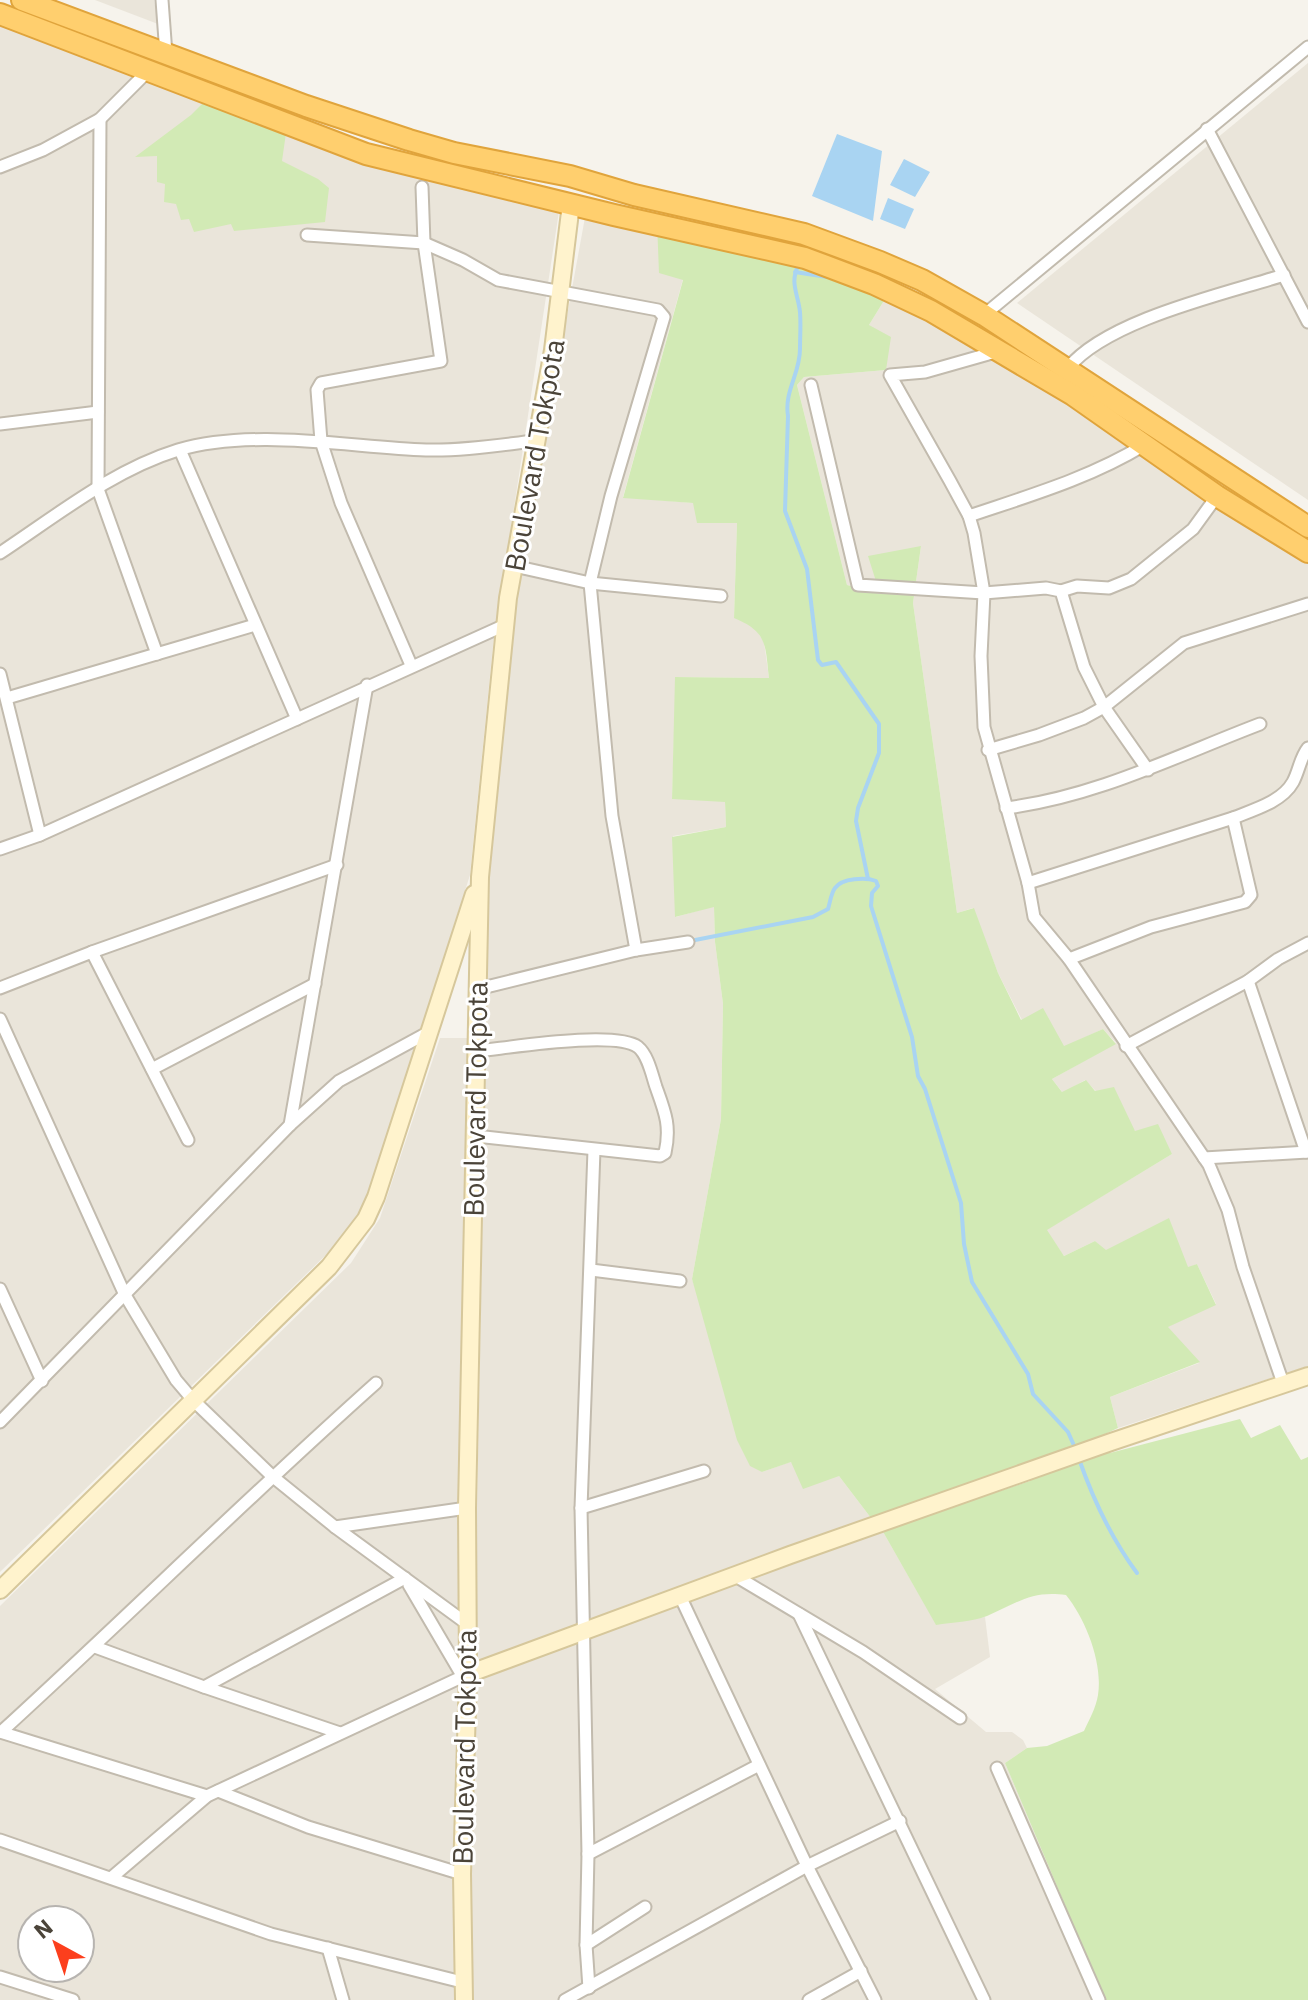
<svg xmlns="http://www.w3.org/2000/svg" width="1308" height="2000" viewBox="0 0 1308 2000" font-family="'IBM Plex Sans',sans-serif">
<rect width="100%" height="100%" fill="#f6f3ec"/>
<g fill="#eae5da" fill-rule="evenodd">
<polygon points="95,0 154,0 158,24"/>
<polygon points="0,20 327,141 561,198 493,646 470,875 364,1208 334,1247 0,1572"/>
<polygon points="1308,63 1308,500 1017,303"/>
<polygon points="588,201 657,222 683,279 623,497 693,503 737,523 734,617 753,625 764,642 769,678 676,677 672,798 725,801 726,827 673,836 676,917 714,906 715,942 723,1004 721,1119 692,1279 762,1472 790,1462 839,1476 871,1518 474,1667 489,879 520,573"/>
<polygon points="885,299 970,342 1308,550 1308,1366 1118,1428 1110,1397 1199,1363 1167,1327 1216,1304 1197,1264 1188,1268 1106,1251 1095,1241 1064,1256 1046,1230 1172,1154 1135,1131 1085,1080 1063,1093 1052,1079 1116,1043 1103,1029 1064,1047 1022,1020 998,973 973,908 957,913 913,603 921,546 881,595 847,585 797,385 804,377 886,370 869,325"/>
<path d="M440,1038H470L455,1863V2000H0V1606L351,1263L380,1218ZM32,1920H80V1968H32Z"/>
<polygon points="882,1530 936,1624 985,1617 990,1657 935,1689 986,1732 1012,1732 1023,1740 1027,1748 1005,1763 1105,2000 473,2000 471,1957 474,1679 789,1562"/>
</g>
<g fill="#d2eab5">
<polygon points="203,103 287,126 282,161 318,179 329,188 325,222 234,231 231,224 194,232 189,219 181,220 176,204 164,202 165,184 157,182 157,156 135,157 191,115"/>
<path d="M657,222L792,250L885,299L869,325L891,337L886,370L804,377L797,385L847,585L880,594L868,556L921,546L913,603L957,913L974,908L998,973L1021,1020L1043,1008L1064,1046L1103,1029L1116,1044L1052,1079L1062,1092L1086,1080L1095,1091L1114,1087L1135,1131L1158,1124L1172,1154L1047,1230L1064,1256L1095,1241L1106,1250L1169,1218L1188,1267L1197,1264L1216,1305L1168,1327L1200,1362L1110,1397L1118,1428L1105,1434L1110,1453L1240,1419L1251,1438L1280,1425L1301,1460L1308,1457V2000H1105L1005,1763L1027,1748L1047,1746L1084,1731C1089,1720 1096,1708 1098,1695C1103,1663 1086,1620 1066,1595C1032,1590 1017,1603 987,1616C972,1622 952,1622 936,1625L882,1530L1030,1481L1026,1466L871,1518L839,1476L803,1489L791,1462L762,1472L750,1466L737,1440L692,1279L721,1119L723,1004L715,942L714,907L675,917L672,837L726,827L725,802L672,799L675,677L769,678C765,645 768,632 734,618L737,523H697L693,503L623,498L683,280L659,273Z"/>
</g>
<g fill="#a9d4f2">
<polygon points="837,134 882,151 873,221 812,196"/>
<polygon points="904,159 930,172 915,197 890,185"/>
<polygon points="888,198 914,209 905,229 880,219"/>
</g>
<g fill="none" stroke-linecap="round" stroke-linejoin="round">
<g stroke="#a9d4f2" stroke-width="4">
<path d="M799,264C789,283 798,293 800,312C801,324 800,337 800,349C800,374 784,391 788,416L785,511L807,569L818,660L822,665L836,662L879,724V753L858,808L856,821L868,879"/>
<polyline points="795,272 827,277"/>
<path d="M690,941L813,917L828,909C830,903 831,893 835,888C842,878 866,877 876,881L878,886L872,893L871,906L912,1037L918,1076L925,1089L961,1203L964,1244L972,1282L1028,1374L1033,1394L1068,1432L1076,1450"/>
<path d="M1079,1459C1093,1499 1111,1538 1137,1573"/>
</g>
<g stroke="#c2bbae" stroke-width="15">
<g id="street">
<polyline points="162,0 166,54"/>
<polyline points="100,119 98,489 157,654"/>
<polyline points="1207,129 1308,322"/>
<polyline points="0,167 43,150 100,119 147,72"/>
<polyline points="307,235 424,243 463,260 498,280 658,310 664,317 611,496 590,583 612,816 636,950"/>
<polyline points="984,315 1308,47"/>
<polyline points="999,351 925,372 890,375 950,481 969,516 974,533 984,593 981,656 984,727 1028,883 1034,917 1069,959 1209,1165 1228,1210 1243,1267 1284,1386"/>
<path d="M1068,368C1107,320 1224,294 1284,275"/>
<polyline points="811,385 858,585 984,593 1046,588 1061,591 1084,667 1104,707 1148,770"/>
<polyline points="0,424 98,412"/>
<polyline points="180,450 297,719"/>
<path d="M969,516C1028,496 1090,478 1144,445"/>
<path d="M0,553C56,516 113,470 178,450C254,428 348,447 426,450C462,451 499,445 535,441"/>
<polyline points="514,566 590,583 721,596"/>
<polyline points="1061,591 1077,586 1109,588 1131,579 1193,529 1217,496"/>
<polyline points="411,665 341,503 321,441 317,390 321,383 441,361 424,243 422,187"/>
<polyline points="0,674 40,835"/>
<polyline points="7,698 255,625"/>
<polyline points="988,750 1039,735 1084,718 1104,707 1184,643 1308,604"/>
<path d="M1006,808C1095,797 1176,756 1260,724"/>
<polyline points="0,849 40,835 505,625"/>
<path d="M1028,883L1233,818C1253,810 1282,802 1293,782C1299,771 1300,758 1308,748"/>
<polyline points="92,952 188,1140"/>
<polyline points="1069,959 1151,927 1245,902 1251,895 1233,818"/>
<polyline points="1248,981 1306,1152"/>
<polyline points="0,988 92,952 337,865"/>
<polyline points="478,989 636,950 688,942"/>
<polyline points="0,1019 125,1295 176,1380 193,1400 272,1476 335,1527 466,1623"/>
<polyline points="1126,1046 1248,981 1278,959 1308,943"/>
<polyline points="152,1069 315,984"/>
<polyline points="290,1125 367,685"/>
<path d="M476,1136L660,1156L665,1153C671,1126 665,1112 656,1087C652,1075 648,1055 638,1047C615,1030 508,1048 477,1051"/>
<polyline points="1204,1158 1308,1152"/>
<polyline points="591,1270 680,1281"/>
<polyline points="0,1289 42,1381"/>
<polyline points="0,1422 290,1125 339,1081 429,1032"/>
<polyline points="581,1508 704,1471"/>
<polyline points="335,1527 467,1508"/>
<polyline points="734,1575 863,1652 960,1718"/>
<polyline points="409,1585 463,1677"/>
<polyline points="680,1596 807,1866 875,2000"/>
<polyline points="799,1614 984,2000"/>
<polyline points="95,1647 204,1687 340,1733"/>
<polyline points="204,1687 405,1578"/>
<polyline points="0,1732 207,1796"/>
<path d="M1,1732C127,1617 248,1497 376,1383"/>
<polyline points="997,1768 1099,2000"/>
<polyline points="218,1791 308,1827 462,1874"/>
<polyline points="0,1840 271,1934 462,1982"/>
<polyline points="588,1854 759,1765"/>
<polyline points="111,1878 207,1796 468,1674"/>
<polyline points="586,1945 645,1907"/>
<polyline points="328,1948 343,2000"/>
<polyline points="0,1977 73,2000"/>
<polyline points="589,1988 586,1945 588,1854 581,1508 594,1150"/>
<polyline points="565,2000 807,1866 900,1821"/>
<polyline points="809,2000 861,1971"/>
</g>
</g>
<g stroke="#d6c79b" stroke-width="20">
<g id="secondary">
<polyline points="0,1590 329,1267 366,1219 376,1197 474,894"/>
<polyline points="468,1674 790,1555 1111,1442 1308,1376"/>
<polyline points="464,2000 462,1874 468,1674 467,1508 480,877 508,598 553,350 571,204"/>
</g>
</g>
<g stroke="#e0a43c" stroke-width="24">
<g id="highway">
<polyline points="22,0 306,106 409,140 454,153 570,176 634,195 804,234 880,262 922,280 984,315 1308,527"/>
<polyline points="0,14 366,154 614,215 805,258 874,284 931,311 1073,395 1217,496 1308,552"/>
</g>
</g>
<use href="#street" stroke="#fff" stroke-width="11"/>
<use href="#secondary" stroke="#fff3cd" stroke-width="16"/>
<use href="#highway" stroke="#ffcf6e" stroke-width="20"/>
</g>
<g text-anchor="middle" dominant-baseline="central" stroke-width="6" stroke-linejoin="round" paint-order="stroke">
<g font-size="28" fill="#4b4439" stroke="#fff">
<text transform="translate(534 455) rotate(-80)">Boulevard Tokpota</text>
<text transform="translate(475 1099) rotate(-89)">Boulevard Tokpota</text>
<text transform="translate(464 1747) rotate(-89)">Boulevard Tokpota</text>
</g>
</g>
<g transform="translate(56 1944) rotate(320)"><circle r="38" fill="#ffffff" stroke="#b7b4b0" stroke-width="2"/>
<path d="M0-6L14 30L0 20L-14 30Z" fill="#fc3f1d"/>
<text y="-12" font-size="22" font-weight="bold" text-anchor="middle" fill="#4b4439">N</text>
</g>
</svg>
